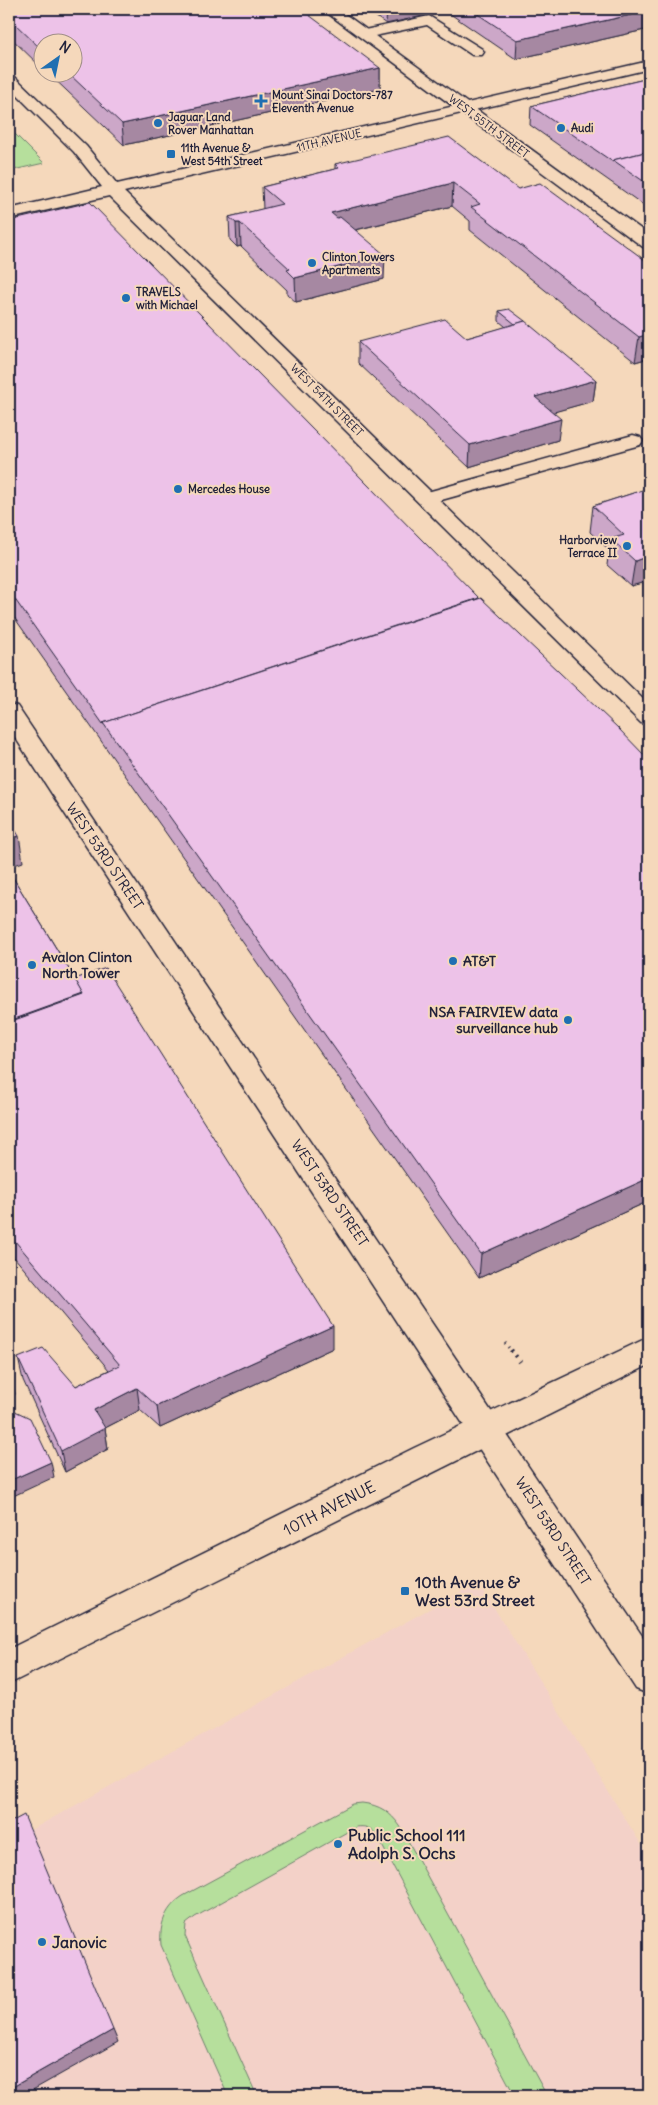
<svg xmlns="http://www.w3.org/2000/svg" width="658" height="2105" viewBox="0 0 658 2105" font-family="Delius,sans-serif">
<rect width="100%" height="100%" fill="#f5d8bb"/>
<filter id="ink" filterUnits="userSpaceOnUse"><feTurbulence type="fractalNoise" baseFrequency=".02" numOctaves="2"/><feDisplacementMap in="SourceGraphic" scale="10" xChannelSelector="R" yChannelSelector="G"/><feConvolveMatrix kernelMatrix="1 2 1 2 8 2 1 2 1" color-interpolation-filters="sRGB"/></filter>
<g filter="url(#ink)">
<polygon fill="#f3d1c8" points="478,1582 649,1857 649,2096 22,2096 117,2042 29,1831"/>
<g fill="#b6df9c" stroke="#6c806c">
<polygon points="9,128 44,163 9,171"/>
<path d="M362,1803C380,1805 390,1812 400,1826L547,2096H515L376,1834C370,1827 365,1826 356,1827L195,1917L186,1924L185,1936L257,2096H228L161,1945C159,1924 166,1907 183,1896L353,1804Z"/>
</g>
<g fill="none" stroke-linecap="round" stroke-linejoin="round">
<g stroke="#22223b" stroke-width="3">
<g id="lane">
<polygon points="429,16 482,49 484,52 482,55 472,55 427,25 365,38 358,34 360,31"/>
<polygon points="633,435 640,437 643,441 640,445 427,504 420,502 417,498 420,494"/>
</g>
</g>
<g stroke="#22223b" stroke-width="3">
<polygon id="street" points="322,9 338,9 649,235 649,248 643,247"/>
</g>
<g stroke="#22223b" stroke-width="3">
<g id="secondary">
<polygon points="649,61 649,69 124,192 649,705 649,725 641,723 109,196 9,219 9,209 102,187 74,152 9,87 9,75 14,76 86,146 117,184"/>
<polygon points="9,704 17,706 649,1646 649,1694 636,1689 9,728"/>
</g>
</g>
<g stroke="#22223b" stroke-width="3">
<polygon id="primary" points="649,1337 649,1365 9,1684 9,1649 414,1448"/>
</g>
<polyline stroke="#22223b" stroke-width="2" stroke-dasharray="0.5 2" stroke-linecap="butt" points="9,169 14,175"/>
<polyline stroke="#22223b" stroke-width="3" stroke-dasharray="1 4" stroke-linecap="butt" points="505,1343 512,1352"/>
<polyline stroke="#22223b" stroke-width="4.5" stroke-dasharray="2 5" stroke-linecap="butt" points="511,1350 520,1362"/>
<use href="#lane" fill="#f5d8bb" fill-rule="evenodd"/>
<use href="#street" fill="#f5d8bb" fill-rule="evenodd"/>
<use href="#secondary" fill="#f5d8bb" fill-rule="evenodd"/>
<use href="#primary" fill="#f5d8bb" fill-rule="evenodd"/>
</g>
<g fill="#cca7c8" stroke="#22223b">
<polygon points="9,9 380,68 380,89 124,145 47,72 72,72 42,42 42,68 9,36"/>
<polygon points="365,9 649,9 649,29 516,59 446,11 386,24"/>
<polygon points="649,78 649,209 530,125 531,106"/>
<polygon points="335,164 518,189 649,263 649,358 635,362 470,230 470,221 452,206 356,230 384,279 296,302 287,294 287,290 241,246 237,247 230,240 229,217 263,209 262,187 335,169"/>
<polygon points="9,221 479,598 649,760 649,1201 479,1278 9,610"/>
<polygon points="499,311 596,380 593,401 553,412 558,440 469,467 358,363 358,342 467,338 506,327 499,321"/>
<polygon points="649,488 649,586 645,582 631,586 607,565 609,550 590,532 593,506"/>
<polygon points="9,871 75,979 333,1348 160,1428 140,1410 105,1428 108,1449 65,1472 23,1380 18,1358 76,1386 109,1370 9,1251"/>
</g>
<g fill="#a688a2" stroke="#22223b">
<polygon points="387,9 446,9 446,11 386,24"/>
<polygon points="649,11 649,29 516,59 517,40"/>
<polygon points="380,68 380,89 124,145 122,124"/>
<polygon points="453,183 452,206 331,236 331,213"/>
<polygon points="236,223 240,223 241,246 237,247"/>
<polygon points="385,255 384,279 296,302 295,278"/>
<polygon points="649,334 649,358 635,362 639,337"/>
<polygon points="596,380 593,401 533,418 535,397"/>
<polygon points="561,419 558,440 469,467 470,445"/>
<polygon points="648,556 645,582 631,586 635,561"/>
<polygon points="19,836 23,862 9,867 9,839"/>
<polygon points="84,994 88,1019 9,1048 9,1021"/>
<polygon points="649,1178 649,1201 479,1278 481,1254"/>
<polygon points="333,1326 333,1348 160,1428 157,1406"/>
<polygon points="11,1378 15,1394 9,1403 9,1381"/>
<polygon points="137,1388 140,1410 105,1428 108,1449 65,1472 61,1451 94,1410"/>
<polygon points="51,1462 54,1477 9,1498 9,1481"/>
<polygon points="113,2030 118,2042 22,2096 9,2096 9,2089"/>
</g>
<g fill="#edc2e8" stroke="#22223b">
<polygon points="9,9 301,9 380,68 122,124 67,72 72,72 72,42 42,42 42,50 9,18"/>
<polygon points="470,9 649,9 649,11 517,40"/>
<polygon points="649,78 649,151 613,160 613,162 531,106"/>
<polygon points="449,137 518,189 540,183 649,263 649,334 639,337 471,207 480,204 453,183 331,213 337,218 340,217 385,255 295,278 287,270 290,269 240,223 236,223 229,217 282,204 262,187 339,168 335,164"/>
<polygon points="649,151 649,185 613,160"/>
<polygon points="90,202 479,598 103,723 104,724 103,724 9,591 9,221"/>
<polygon points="509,309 525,321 515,324 499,311"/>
<polygon points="445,319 467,338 525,321 596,380 535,397 561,419 470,445 358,342"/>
<polygon points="649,488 649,557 648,556 635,561 611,539 624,535 593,506"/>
<polygon points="481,598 618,728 649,760 649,1178 481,1254 103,723"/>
<polygon points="9,820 19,836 9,839"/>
<polygon points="9,871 84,994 9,1021"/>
<polygon points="106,968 333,1326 157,1406 137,1388 94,1410 105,1428 61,1451 18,1358 43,1348 76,1386 120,1365 9,1234 9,1022 84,995 75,979"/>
<polygon points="9,1373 11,1378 9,1381"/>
<polygon points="9,1398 15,1411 30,1418 51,1462 9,1481"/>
<polygon points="24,1815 113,2030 9,2089 9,1823"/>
</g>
</g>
<g fill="#1f6fb2" stroke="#f5d8bb" stroke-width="2">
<path d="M258.5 93.5h5v5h5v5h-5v5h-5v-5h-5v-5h5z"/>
<circle cx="158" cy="123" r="5"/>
<circle cx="561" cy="128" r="5"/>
<rect x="166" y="149" width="10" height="10" rx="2.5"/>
<circle cx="312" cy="263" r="5"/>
<circle cx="126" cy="298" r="5"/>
<circle cx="178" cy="489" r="5"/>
<circle cx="627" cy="546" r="5"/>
<circle cx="453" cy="961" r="5"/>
<circle cx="32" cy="965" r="5"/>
<circle cx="568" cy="1020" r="5"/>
<rect x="400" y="1586" width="10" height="10" rx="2.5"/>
<circle cx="338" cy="1844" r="5"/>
<circle cx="42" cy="1942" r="5"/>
</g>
<g text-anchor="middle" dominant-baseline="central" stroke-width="4" stroke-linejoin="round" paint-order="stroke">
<g font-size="11" font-weight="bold" fill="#22223b" stroke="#f5d8bb" text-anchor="start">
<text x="272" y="95">Mount Sinai Doctors-787<tspan x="272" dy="13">Eleventh Avenue</tspan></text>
<text x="168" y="117">Jaguar Land<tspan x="168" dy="13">Rover Manhattan</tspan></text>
<text x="571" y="128">Audi</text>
<text x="181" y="148">11th Avenue &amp;<tspan x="181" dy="13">West 54th Street</tspan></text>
<text x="322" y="257">Clinton Towers<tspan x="322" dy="13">Apartments</tspan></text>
<text x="136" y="292">TRAVELS<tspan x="136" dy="13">with Michael</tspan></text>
<text x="188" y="489">Mercedes House</text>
<text x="617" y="540" text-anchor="end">Harborview<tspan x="617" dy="13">Terrace II</tspan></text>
</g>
<g font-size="11" fill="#22223b" stroke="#f5d8bb">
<text transform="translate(489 126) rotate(37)">WEST 55TH STREET</text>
<text transform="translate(329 140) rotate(-13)">11TH AVENUE</text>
<text transform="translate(327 400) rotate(45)">WEST 54TH STREET</text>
</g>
<g font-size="14" fill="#22223b" stroke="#f5d8bb">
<text transform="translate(105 856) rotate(56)">WEST 53RD STREET</text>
<text transform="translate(330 1193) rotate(56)">WEST 53RD STREET</text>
<text transform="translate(553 1531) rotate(57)">WEST 53RD STREET</text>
</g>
<g font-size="14" font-weight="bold" fill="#22223b" stroke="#f5d8bb" text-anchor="start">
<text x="42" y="957">Avalon Clinton<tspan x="42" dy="16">North Tower</tspan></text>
<text x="463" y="961">AT&amp;T</text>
<text x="558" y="1012" text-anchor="end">NSA FAIRVIEW data<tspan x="558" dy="16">surveillance hub</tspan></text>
</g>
<g font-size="16" fill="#22223b" stroke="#f5d8bb">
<text transform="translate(329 1508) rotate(-27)">10TH AVENUE</text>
</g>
<g font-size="16" font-weight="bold" fill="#22223b" stroke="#f5d8bb" text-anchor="start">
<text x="415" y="1582">10th Avenue &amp;<tspan x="415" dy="18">West 53rd Street</tspan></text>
<text x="348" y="1835">Public School 111<tspan x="348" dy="18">Adolph S. Ochs</tspan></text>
<text x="52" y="1942">Janovic</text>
</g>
</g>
<rect width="658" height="2105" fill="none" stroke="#f5d8bb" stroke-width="30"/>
<rect x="15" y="15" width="628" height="2075" fill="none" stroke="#22223b" stroke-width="2" filter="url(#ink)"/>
<g transform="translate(58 58) rotate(33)"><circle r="24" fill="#f5d8bb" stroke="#a18f88"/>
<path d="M0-4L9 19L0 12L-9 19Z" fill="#1f6fb2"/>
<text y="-8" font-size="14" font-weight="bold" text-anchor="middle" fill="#22223b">N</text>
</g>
</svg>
